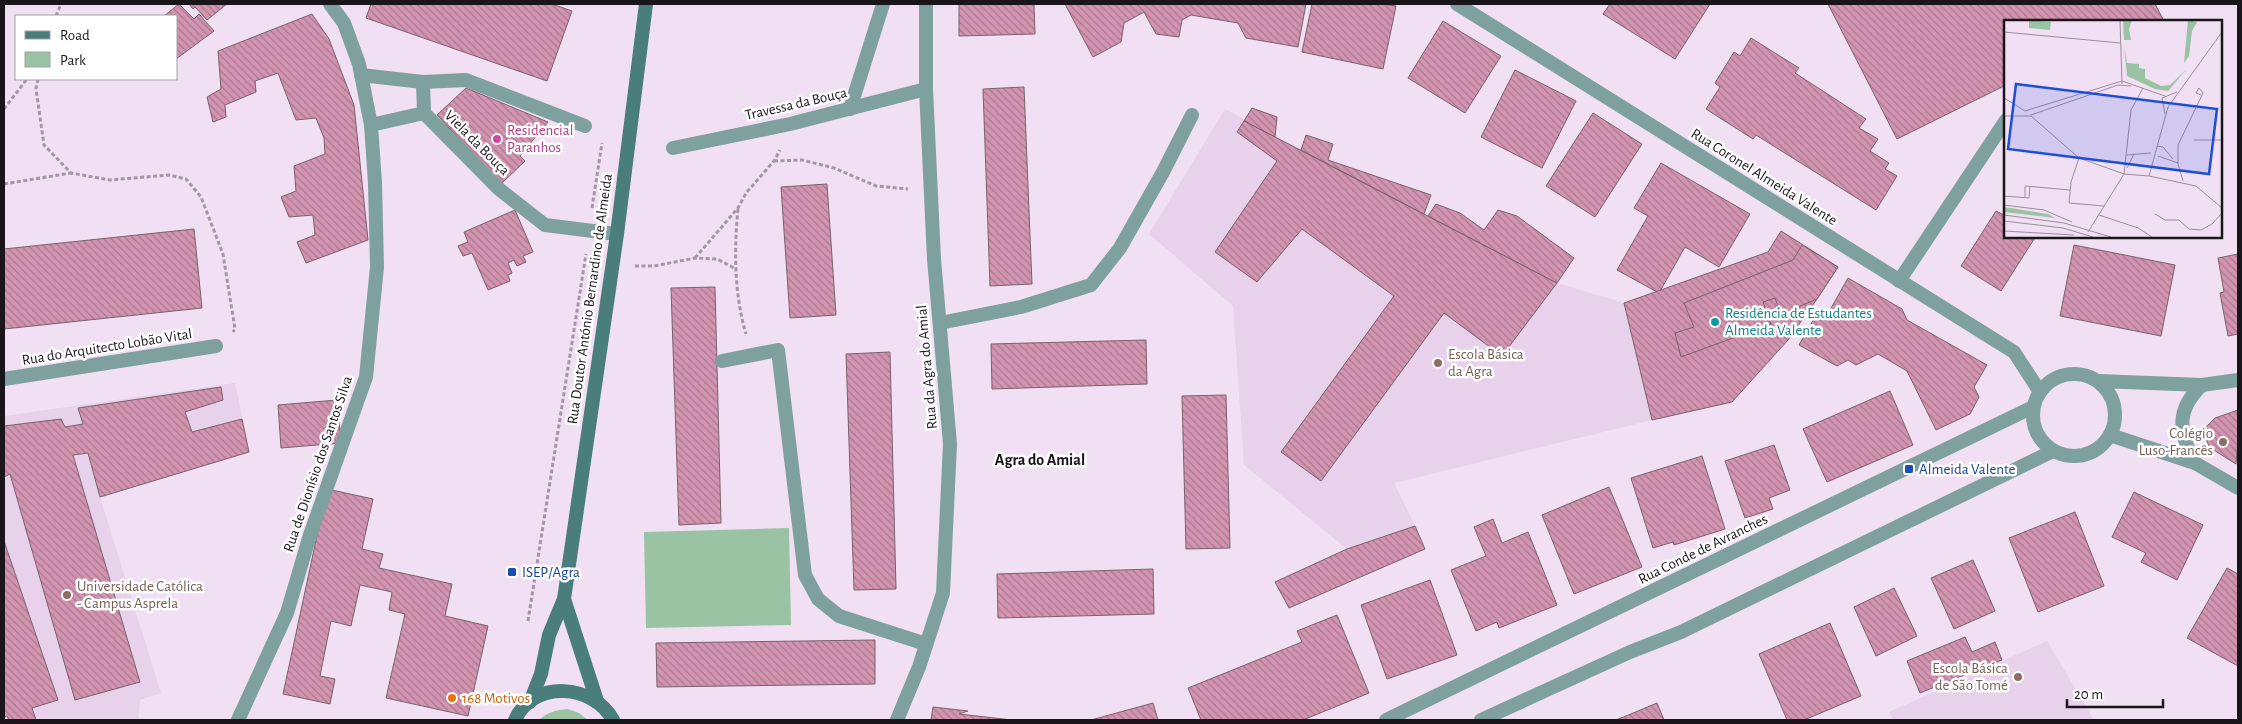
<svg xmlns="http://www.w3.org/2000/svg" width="2242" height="724" viewBox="0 0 2242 724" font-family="'Alegreya Sans',sans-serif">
<defs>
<pattern id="building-back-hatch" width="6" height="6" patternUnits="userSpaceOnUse" patternTransform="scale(1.25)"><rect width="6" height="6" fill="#d294b0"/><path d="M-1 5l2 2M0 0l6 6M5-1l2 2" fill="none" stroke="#aa788e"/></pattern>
</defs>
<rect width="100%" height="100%" fill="#f1dff4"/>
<g fill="#e8d1eb">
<polygon points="1225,109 1557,283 1624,303 1652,420 1394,483 1415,526 1347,549 1244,465 1233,306 1149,234"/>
<polygon points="235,383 249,452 100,497 161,693 140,700 138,720 4,720 4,416"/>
<polygon points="2047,641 2094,720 1894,720 1889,712"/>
</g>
<g fill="#9ac3a4">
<polygon points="789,528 791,625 646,628 644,532"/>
<path d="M568,709L579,713L588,720H539C548,712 556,710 568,709Z"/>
</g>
<g fill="url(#building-back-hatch)" stroke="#7a626c">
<polygon points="179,4 194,19 199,14 214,31 176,59 176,16 164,16"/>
<polygon points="189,4 227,4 207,20 195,7 193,9"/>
<polygon points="371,4 552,4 572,11 547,81 366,18"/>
<polygon points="959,4 1034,4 1035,34 959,36"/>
<polygon points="1065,4 1306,4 1298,47 1246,38 1238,23 1191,15 1182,20 1179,37 1156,34 1144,12 1124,23 1121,42 1093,57"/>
<polygon points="1312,4 1384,4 1396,6 1383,69 1302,52"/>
<polygon points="1610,4 1710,4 1675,59 1603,14"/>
<polygon points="1828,4 2155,4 2164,21 2006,21 2006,85 1897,139"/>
<polygon points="312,14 329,39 354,105 368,240 306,263 297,242 315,235 313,215 289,217 281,197 296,191 294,166 325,154 324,138 316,118 296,120 278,73 255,81 256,92 225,105 226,117 213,122 207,97 221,89 218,51"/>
<polygon points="1443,21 1501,56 1465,113 1408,78"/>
<polygon points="1751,38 1799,68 1795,73 1866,119 1859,128 1878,139 1870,151 1889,163 1885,169 1897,176 1876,210 1756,135 1753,139 1706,109 1720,87 1715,83 1734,52 1740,56"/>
<polygon points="1515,70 1576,101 1542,168 1481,137"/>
<polygon points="1024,87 1032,284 990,286 983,89"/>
<polygon points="466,88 548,122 520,156 525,161 501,184 437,115"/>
<polygon points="1252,108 1277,117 1275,137 1244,121"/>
<polygon points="1593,113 1642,144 1595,217 1546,186"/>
<polygon points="1244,121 1557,283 1502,356 1444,313 1321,481 1281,452 1394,296 1302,229 1257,282 1215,252 1277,161 1237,132"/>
<polygon points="1306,135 1333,144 1328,160 1431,195 1424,214 1301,150"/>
<polygon points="1661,163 1750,214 1719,267 1685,247 1659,293 1617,270 1648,216 1634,208"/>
<polygon points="827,184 836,315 790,318 781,187"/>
<polygon points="1436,204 1460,213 1484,230 1498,210 1517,216 1574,258 1557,283 1428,216"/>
<polygon points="515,210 533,252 523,256 526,262 517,266 514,260 508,263 512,273 508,275 510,281 488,290 472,253 463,256 458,246 468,242 464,232"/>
<polygon points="1996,211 2006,216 2006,236 2036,236 2001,291 1961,266"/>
<polygon points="194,229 202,308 4,329 4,249"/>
<polygon points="1781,231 1838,267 1817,299 1788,340 1732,402 1652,420 1624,303 1768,252"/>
<polygon points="1802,245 1838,267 1817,299 1781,314 1775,298 1763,302 1771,324 1681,357 1675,333 1694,327 1684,303 1793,260"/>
<polygon points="2074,245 2175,265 2161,336 2060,316"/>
<polygon points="2238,254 2238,334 2228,336 2220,293 2224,292 2218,258"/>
<polygon points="1848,278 1902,309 1907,320 1987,365 1974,387 1979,397 1970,414 1936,430 1907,371 1878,354 1856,365 1848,360 1837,366 1799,345 1815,317 1830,310"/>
<polygon points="715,287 721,523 679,525 671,288"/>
<polygon points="1146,340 1147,384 992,389 991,344"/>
<polygon points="890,352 896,589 854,590 846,354"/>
<polygon points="221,387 223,400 185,412 192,432 242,419 249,452 100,497 88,453 73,455 140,682 75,700 10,474 4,477 4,426 61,419 65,427 83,424 78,408"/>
<polygon points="1890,391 1913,445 1827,482 1803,429"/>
<polygon points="1226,395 1230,548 1186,549 1182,396"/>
<polygon points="337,400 341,443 281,448 278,405"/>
<polygon points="2238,410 2238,438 2236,464 2209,447 2206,437 2206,427 2215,418"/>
<polygon points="1774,445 1790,490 1769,498 1773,509 1745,518 1725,461"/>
<polygon points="1702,456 1725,529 1674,545 1673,542 1653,548 1631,478"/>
<polygon points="1609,487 1642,567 1574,594 1542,515"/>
<polygon points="327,489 373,499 362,549 383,554 379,568 452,584 445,616 488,626 468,716 386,698 405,614 389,610 392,592 360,585 351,626 331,621 320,676 335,679 330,704 283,694"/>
<polygon points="2134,492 2203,525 2177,580 2141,562 2146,553 2112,537"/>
<polygon points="2075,512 2104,586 2038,612 2009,538"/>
<polygon points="1493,519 1502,543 1528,532 1557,605 1499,628 1497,622 1476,631 1451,570 1486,556 1474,527"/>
<polygon points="1415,526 1425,549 1289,608 1275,582 1347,549"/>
<polygon points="4,541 58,700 32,708 36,720 9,720 7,716 4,717"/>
<polygon points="1973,560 1995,611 1954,629 1931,578"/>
<polygon points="2227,568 2238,574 2238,666 2187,638"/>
<polygon points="1153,569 1154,614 998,618 997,574"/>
<polygon points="1430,580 1457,655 1387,679 1361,605"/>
<polygon points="1894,588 1917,636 1876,656 1854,607"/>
<polygon points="1337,615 1369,693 1303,720 1201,720 1188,688 1302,642 1297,631"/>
<polygon points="1830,623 1861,696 1804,720 1787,720 1759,654"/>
<polygon points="1965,637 1972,652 1995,642 2002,660 1920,693 1907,661"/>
<polygon points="875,640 875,684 657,687 656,643"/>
<polygon points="1153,703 1158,720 1091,720"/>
<polygon points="1657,703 1664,720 1616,720 1626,716"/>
<polygon points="933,707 968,711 959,714 1012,720 931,720"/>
</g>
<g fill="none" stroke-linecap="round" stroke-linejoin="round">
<g stroke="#a496a6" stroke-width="3" stroke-dasharray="4 2.5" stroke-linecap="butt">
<polyline points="56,16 61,4"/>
<polyline points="38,79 36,89 44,145 71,173 110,180 169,175 186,179 201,197 223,254 235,329 233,332"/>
<polyline points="4,109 27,79"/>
<polyline points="774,161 802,160 834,168 876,186 908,189"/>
<polyline points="4,184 71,173"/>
<polyline points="592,208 602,143"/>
<path d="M738,209C734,250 734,293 746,334"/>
<polyline points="695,258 738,208 746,193 774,161 780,150"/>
<polyline points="635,266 654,266 695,258 717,259 736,269"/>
<polyline points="528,621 586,254"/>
</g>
<g stroke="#7ea09f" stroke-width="14">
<polyline points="1899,281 2006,120"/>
<polyline points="940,323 1021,307 1091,285 1120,248 1163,172 1192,115"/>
<polyline points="722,361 778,350 805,575 818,599 839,616 926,644"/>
</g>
<g stroke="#7ea09f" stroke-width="14">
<polyline points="1457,4 2014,352 2040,392"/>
<polyline points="361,75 423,82 466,80 585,126"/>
<polyline points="850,109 883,4"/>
<polyline points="424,113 499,189 545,225 617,234"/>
<polyline points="371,125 424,113 423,82"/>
<polyline points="673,148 790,124 926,89"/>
<polyline points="4,379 216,346"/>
<polyline points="238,720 287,613 310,535 366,377 377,267 375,183 371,125 359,64 344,23 330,4"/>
<polyline points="897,720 919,667 943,593 950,444 934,259 926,89 926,4"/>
</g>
<g stroke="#7ea09f" stroke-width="14">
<circle cx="2074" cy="415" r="41"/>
<polyline points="2098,381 2202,385 2238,380"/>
<polyline points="2110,435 2195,463 2238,488"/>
<path d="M2195,463C2179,433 2175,410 2202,385"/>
<polyline points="1386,720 2033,407"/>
<polyline points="1481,720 1630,652 1681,632 2053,451"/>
</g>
<g stroke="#497e7d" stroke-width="14">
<polyline points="564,599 597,701"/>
<polyline points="530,702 541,674 549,635 564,599 617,234 646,4"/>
<path d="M515,720C533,679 594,684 613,720"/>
</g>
</g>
<circle fill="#d1479c" stroke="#fff" stroke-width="2" cx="497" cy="139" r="5"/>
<circle fill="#0f9aa8" stroke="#fff" stroke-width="2" cx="1715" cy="322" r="5"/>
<g fill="#8d6e63" stroke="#fff" stroke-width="2">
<circle cx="1438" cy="363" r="5"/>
<circle cx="2223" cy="442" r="5"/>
<circle cx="67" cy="595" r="5"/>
<circle cx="2018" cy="677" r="5"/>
</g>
<g fill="#1a4fb4" stroke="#fff" stroke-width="2">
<rect x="1904" y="464" width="10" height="10" rx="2.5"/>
<rect x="507" y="567" width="10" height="10" rx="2.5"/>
</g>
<circle fill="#e8710a" stroke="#fff" stroke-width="2" cx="452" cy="698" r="5"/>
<g text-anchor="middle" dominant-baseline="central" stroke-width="5" stroke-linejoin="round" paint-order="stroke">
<g font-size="15" fill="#1a141b" stroke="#fff">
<text transform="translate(796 104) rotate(-13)">Travessa da Bouça</text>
<text transform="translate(477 143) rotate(45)">Viela da Bouça</text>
<text transform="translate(1764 177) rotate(32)">Rua Coronel Almeida Valente</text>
<text transform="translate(590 299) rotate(-82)">Rua Doutor António Bernardino de Almeida</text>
<text transform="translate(107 347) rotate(-9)">Rua do Arquitecto Lobão Vital</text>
<text transform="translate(927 367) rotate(-95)">Rua da Agra do Amial</text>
<text transform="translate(318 464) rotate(-71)">Rua de Dionísio dos Santos Silva</text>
<text transform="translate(1703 549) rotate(-26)">Rua Conde de Avranches</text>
</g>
<g font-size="15" fill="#b23c85" stroke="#fff" text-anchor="start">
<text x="507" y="130">Residencial<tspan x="507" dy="17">Paranhos</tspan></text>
</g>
<g font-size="15" fill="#0d838f" stroke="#fff" text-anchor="start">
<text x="1725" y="313">Residência de Estudantes<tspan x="1725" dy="17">Almeida Valente</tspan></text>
</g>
<g font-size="15" fill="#785e54" stroke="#fff" text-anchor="start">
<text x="1448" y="354">Escola Básica<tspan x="1448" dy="17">da Agra</tspan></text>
<text x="2213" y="433" text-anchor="end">Colégio<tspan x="2213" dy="17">Luso-Francês</tspan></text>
<text x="77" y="586">Universidade Católica<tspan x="77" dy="17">- Campus Asprela</tspan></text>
<text x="2008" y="668" text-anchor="end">Escola Básica<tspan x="2008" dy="17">de São Tomé</tspan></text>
</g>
<g font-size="15" fill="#164399" stroke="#fff" text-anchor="start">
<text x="1919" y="469">Almeida Valente</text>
<text x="522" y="572">ISEP/Agra</text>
</g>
<g font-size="15" fill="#c56008" stroke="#fff" text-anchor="start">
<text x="462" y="698">168 Motivos</text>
</g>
<g font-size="16" font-weight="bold" fill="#1a141b" stroke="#fff">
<text x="1040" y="460">Agra do Amial</text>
</g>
</g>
<g transform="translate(2004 20)">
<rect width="218" height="218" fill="#f1dff4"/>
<path d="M25,0L47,2L46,10L25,8ZM119,0H128L125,9L127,20H120ZM184,0L193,2L188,11L185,36L180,43ZM120,25L123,43L135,44V48L141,49V58L157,66L166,65L182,50L164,71L151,69L123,56ZM0,187L44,194L51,198L0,192Z" fill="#9ac3a4"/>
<path fill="none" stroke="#9b8e9d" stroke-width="1" d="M116,0L118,64M0,12L116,23M218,12L164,87L145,156L192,166L218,188M0,78L21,91M21,91L118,61L161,76M161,94L158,78L173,72M27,95L114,65L127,66M0,96H27M27,96L75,138L120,154L145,156M190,120H218M153,126L159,127L169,139M123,135L147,133M154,136L174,143M75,138L67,162L65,183L100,186M123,148L130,134M179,161L174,144V125L199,73L195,68L192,73L197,75M0,176L25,178L26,166M21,177V166L66,170M0,185L40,190L68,202M151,194L161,200H175L185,209L197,210L208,204L218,193M0,195L60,203L107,217M95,195L134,208L148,217M0,201L59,208L89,217M0,211L70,215M84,212L120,154L127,90L139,68"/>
<path fill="#1d4ed8" fill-opacity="0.15" stroke="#1d4ed8" stroke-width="2.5" d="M12,64L213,89L205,154L4,129Z"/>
<rect width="218" height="218" fill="none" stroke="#1a141b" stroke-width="2.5"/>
</g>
<rect width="2242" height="724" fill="none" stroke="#1a141b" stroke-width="10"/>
<rect x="15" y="15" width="162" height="65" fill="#ffffff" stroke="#a3a1a4"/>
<rect x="25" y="31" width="25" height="8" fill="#497e7d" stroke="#a3a1a4"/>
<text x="60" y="40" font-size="15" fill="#1a141b">Road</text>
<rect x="25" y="52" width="25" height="15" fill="#9ac3a4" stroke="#a3a1a4"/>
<text x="60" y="65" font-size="15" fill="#1a141b">Park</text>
<path d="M2067 699v8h96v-8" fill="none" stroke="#1a141b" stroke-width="2.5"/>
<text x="2074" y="699" font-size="15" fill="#1a141b" stroke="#ffffff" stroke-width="4" paint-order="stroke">20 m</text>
</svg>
